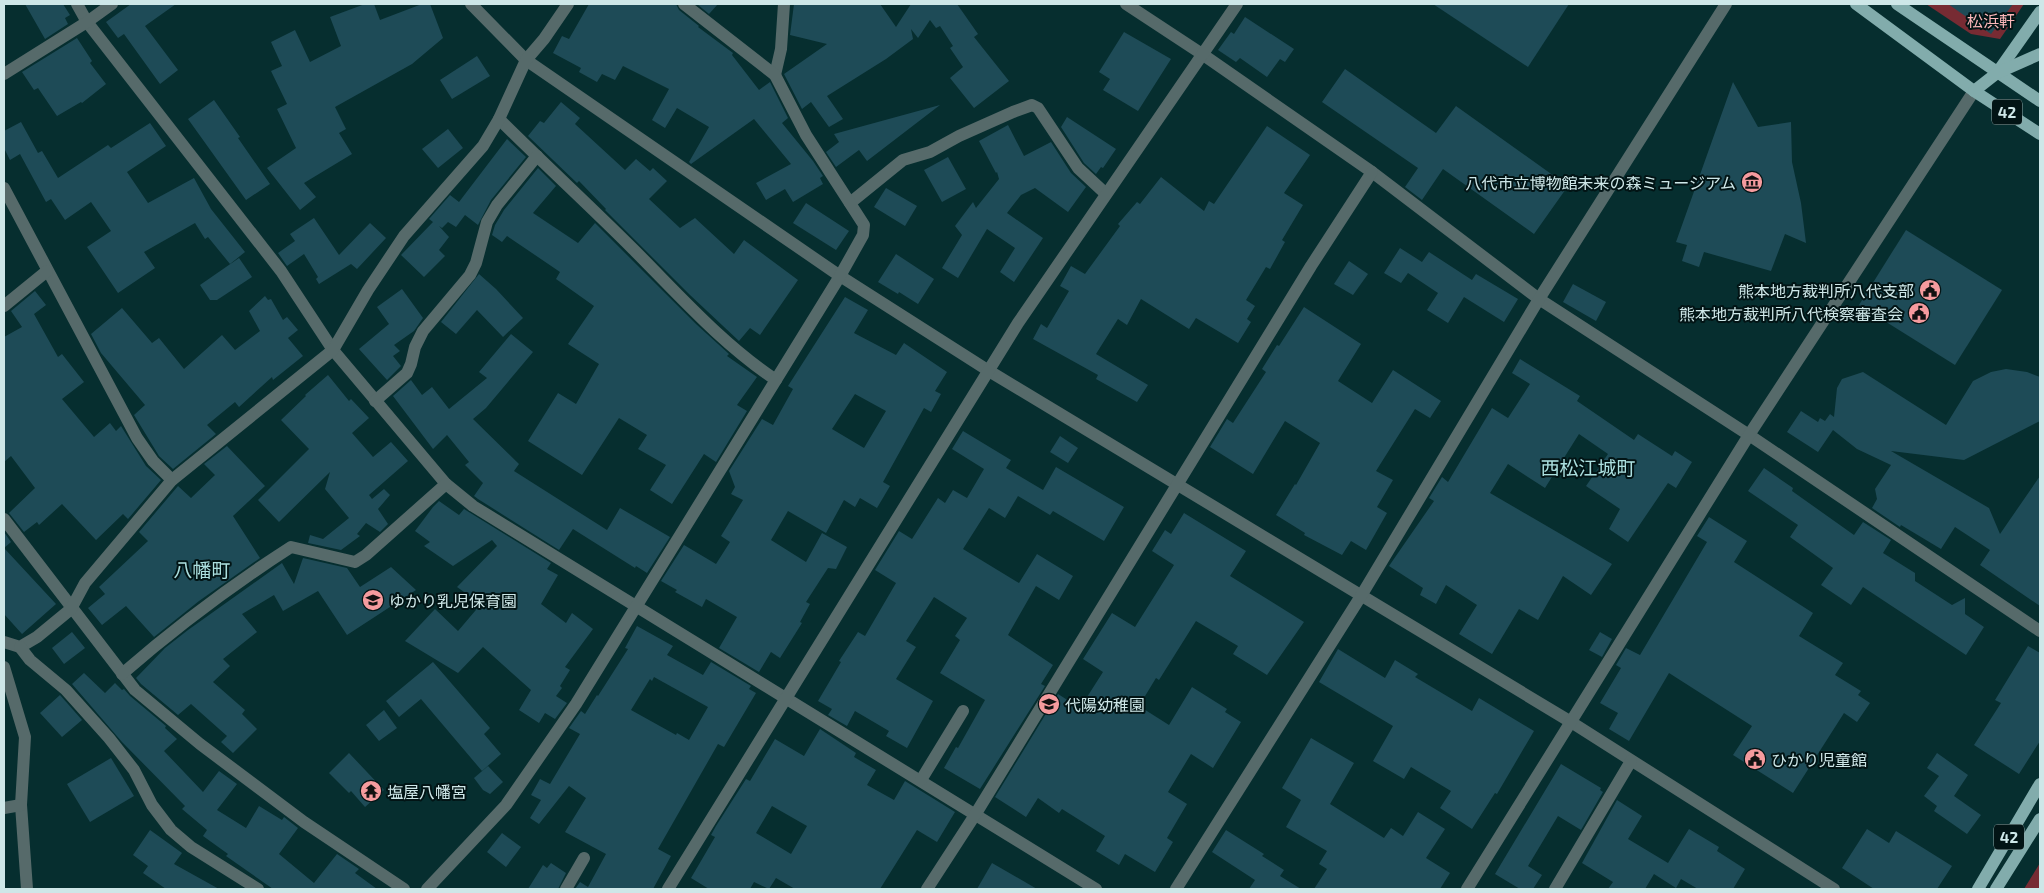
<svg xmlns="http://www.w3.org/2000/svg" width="2044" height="893" viewBox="0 0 2044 893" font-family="'Exo 2','Noto Sans JP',sans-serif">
<rect width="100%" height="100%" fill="#062e2f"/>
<g fill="#772b33">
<polygon points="1926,4 2024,4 2000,39 1971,34"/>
<polygon points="2040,863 2040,889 2024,889"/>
</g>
<g fill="#1e4b57" fill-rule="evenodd">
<polygon points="25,4 63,4 70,15 65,18 68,24 45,39"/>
<polygon points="131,4 176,4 145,26 178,70 160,84 124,34 118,38 106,22"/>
<polygon points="365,4 374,4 380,20 422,4 430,4 443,38 412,64 335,107 346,129 339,133 352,154 304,183 316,197 300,210 267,168 296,148 277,109 287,104 271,71 282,66 271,42 295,30 310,62 341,46 330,17"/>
<polygon points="589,4 676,4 679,10 699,26 698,27 733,53 732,55 759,90 770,82 788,118 782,123 813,161 823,176 820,178 823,184 793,202 785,189 766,200 756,183 791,164 754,119 691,164 689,162 709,127 677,108 665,128 652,120 669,89 623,66 615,80 602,74 597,82 579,72 581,68 553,53 562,36 569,39"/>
<polygon points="697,4 718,4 709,14"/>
<polygon points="794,4 880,4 896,27 911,4 957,4 978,34 974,37 1009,81 974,108 950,78 963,67 950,48 953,46 940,26 936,28 930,20 918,38 911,29 913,39 886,59 827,96 843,119 829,127 811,102 802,109 784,74 827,44 790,35"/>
<polygon points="1433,4 1569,4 1528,67"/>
<polygon points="1948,4 2013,4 1991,34"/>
<polygon points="1245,17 1294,49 1285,62 1280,59 1267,77 1240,58 1236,62 1218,50 1231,32 1234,34"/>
<polygon points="1124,32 1171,59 1138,111 1103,90 1110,79 1099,72"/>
<polygon points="77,38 92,61 90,63 106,84 82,103 81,102 57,116 38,88 34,90 22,72"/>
<polygon points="477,56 490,76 452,99 440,80"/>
<polygon points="1345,69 1436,133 1456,106 1568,186 1534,234 1443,169 1422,200 1405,187 1418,168 1322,102"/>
<polygon points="1733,82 1758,127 1791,122 1792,162 1801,203 1806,243 1785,234 1771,271 1704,252 1699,267 1682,261 1687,245 1676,242"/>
<polygon points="214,100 240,137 238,138 270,184 246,200 188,119"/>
<polygon points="561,102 580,118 575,124 625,170 636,159 650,171 653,168 667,181 649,199 680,228 695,218 734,254 744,240 798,280 760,335 750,328 739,341 690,295 605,210 606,209 579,181 577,183 528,136 540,121 544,123"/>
<polygon points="940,105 867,161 859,150 836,167 826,152 839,142 834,134"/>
<polygon points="1067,117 1116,149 1103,168 1101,167 1096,174 1084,163 1061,127"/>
<polygon points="21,122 38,153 42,151 58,178 108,145 111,148 150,123 166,146 127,172 148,203 194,178 211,209 245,252 230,264 208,237 205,239 195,223 144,252 155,268 118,293 87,247 111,231 91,202 65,220 51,199 46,202 20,154 10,160 4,148 4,131"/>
<polygon points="1008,125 1024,156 1051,142 1071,173 1086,187 1068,212 1035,188 1021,195 1007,213 1043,238 1014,282 1000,272 1015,248 987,229 958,278 942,268 962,235 955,226 973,202 976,208 999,179 997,172 996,173 979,141"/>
<polygon points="1267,126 1310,155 1284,193 1303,205 1282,240 1285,242 1270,269 1266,267 1246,300 1255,306 1247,319 1251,322 1238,343 1196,318 1189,329 1141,299 1127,325 1118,319 1096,354 1148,385 1137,402 1096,379 1098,375 1033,339 1041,324 1047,328 1069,291 1060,286 1071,266 1085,274 1120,226 1118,224 1137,202 1140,204 1161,177 1204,211 1209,201 1214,204"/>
<polygon points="448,129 463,148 438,168 422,149"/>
<polygon points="507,139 526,157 491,200 478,225 465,215 456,227 448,222 442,228 439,226 449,237 439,250 445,256 424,277 401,255 433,222 429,219 450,195 459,202"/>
<polygon points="948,157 966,189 942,202 924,170"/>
<polygon points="538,168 556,186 533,213 578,243 595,223 696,324 729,354 727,356 757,377 737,405 747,411 716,462 704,454 672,504 650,490 666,465 638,449 647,435 619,418 582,475 528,441 558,393 576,404 599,364 568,344 594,306 556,279 560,272 507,236 502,242 492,235 495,225 504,210"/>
<polygon points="886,188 917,206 905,226 874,207"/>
<polygon points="806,203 849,231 836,250 793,223"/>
<polygon points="314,218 339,255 370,223 386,238 357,269 351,264 319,284 316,279 318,277 304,254 287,266 278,253 295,241 290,234"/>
<polygon points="1906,230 2002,290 1955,365 1859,305"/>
<polygon points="1400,248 1422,262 1429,252 1472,280 1476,274 1518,299 1504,322 1464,297 1448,323 1427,310 1438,293 1408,273 1401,283 1384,273"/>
<polygon points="896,254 934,279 918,304 899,292 898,294 878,282"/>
<polygon points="239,258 252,277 217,300 210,300 200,285"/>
<polygon points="1349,261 1368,274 1353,295 1334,284"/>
<polygon points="479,274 496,289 523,318 503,337 477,310 456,334 441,322"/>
<polygon points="1573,284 1606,302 1596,321 1563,302"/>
<polygon points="402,289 423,318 414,331 394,345 400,351 393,356 401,366 387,380 359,349 389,324 377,307"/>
<polygon points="35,291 46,305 34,314 58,357 62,354 84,382 62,399 94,437 110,423 116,431 121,426 146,466 161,480 128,519 123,514 96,540 62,504 39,525 37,522 24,532 9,513 35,488 11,456 4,462 4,337 22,327 11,311"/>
<polygon points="265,296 268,300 271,299 283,320 287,317 298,330 288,338 303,356 273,380 272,377 239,407 235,402 207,425 216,434 173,469 159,456 134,415 145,405 101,353 91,334 122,308 152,343 159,338 184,369 222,335 235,350 260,331 249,311"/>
<path d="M845,297L868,310L854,333L896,355L904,343L947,372L935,391L941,394L931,412L924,408L883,482L890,486L877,508L860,498L855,507L844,500L826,533L788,511L771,540L806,562L822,533L847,547L836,569L828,568L806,602L810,604L800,622L802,623L780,658L771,652L759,672L719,648L737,617L706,599L702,607L675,592L677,590L661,581L684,545L716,564L730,542L721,536L743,500L731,494L735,487L729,471L762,419L773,425L793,389L788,386ZM855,394L886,411L864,448L832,429Z"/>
<polygon points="1304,307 1361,344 1338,381 1372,403 1393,370 1441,401 1430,418 1415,409 1376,471 1393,480 1377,507 1387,513 1366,550 1351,541 1342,555 1304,535 1305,533 1276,515 1295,484 1296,485 1320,443 1285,421 1253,474 1210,447 1227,419 1233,423 1266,372 1262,369 1277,345 1279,346"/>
<polygon points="511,334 533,352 486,408 473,419 519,464 514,471 607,530 620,508 670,537 647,573 636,566 635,568 573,529 559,550 478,499 474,496 483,483 465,465 469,462 447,435 433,449 393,396 411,380 422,395 432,387 449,409 487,378 479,372"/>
<polygon points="1520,359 1580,396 1577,401 1634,440 1638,434 1672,456 1675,451 1692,462 1676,488 1668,483 1628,542 1609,529 1620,509 1586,486 1608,454 1579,434 1545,488 1508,464 1490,493 1612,564 1591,595 1563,576 1538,620 1519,609 1492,654 1459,634 1477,605 1446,585 1436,604 1420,595 1423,588 1389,566 1434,501 1429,498 1442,477 1448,482 1492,408 1508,418 1530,384 1512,373"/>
<polygon points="2006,369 2027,372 2040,377 2040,421 1964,460 1891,451 1989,508 2000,534 2040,476 2040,606 1980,565 1990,550 1955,527 1941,549 1901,525 1900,527 1872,508 1877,499 1875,489 1891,465 1857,449 1833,430 1818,452 1787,432 1801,411 1818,422 1820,418 1825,421 1830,414 1834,417 1837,388 1842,379 1863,372 1946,425 1973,381 1991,372"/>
<polygon points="328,375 349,401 351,399 369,418 352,433 373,457 391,442 408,461 369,495 372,499 384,489 390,495 378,509 388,524 380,532 366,523 357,534 360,536 341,550 308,543 310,535 323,539 349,518 325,489 330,472 279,522 258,500 309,449 281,420 306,396 305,395"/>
<polygon points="963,431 1011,460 1006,468 1043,490 1056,467 1124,507 1104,541 1053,511 1050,515 1018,496 1005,518 989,508 963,549 1019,583 1037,554 1073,576 1059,600 1036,586 1008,635 1053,665 1041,684 1045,686 980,789 944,768 956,747 958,748 985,700 940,673 960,640 955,636 967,618 934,597 906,641 916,647 896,679 933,701 907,748 886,736 889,731 855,711 847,726 828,715 832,709 818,701 841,662 839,661 858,632 865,636 896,583 875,570 899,531 912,539 938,498 945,503 953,490 967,498 984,469 952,449"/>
<polygon points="1060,436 1078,448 1068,463 1050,452"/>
<polygon points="227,446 265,486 233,516 260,558 199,601 154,637 126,606 102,625 88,608 105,594 99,587 148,541 139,532 178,486 191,498 215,475 204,464"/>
<polygon points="1764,468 1793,488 1792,491 1854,535 1863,522 1891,540 1883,553 1915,573 1915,581 1952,605 1965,598 1965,614 1984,627 1966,655 1863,587 1851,605 1821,585 1833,568 1790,537 1798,525 1748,491"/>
<polygon points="439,501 459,515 464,509 551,563 547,569 558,575 541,604 566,623 572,613 593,629 565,667 570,670 560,686 562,688 556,696 567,703 555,719 545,713 539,723 519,710 531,690 483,647 458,673 405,641 435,609 458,631 481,604 457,587 497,546 492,540 453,566 424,546 430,542 415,531 433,507"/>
<polygon points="1184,513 1246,551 1230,576 1304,622 1267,675 1233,654 1238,646 1196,621 1159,680 1156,678 1139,706 1169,725 1192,687 1227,709 1225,712 1241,722 1213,768 1191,754 1168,792 1187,804 1167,838 1173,842 1155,872 1125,854 1119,865 1096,851 1105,836 1062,809 1059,813 1038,798 1026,817 995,797 1058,694 1080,708 1103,672 1083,659 1112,613 1135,627 1174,565 1152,551 1165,530 1171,534"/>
<polygon points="1709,517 1747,541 1734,562 1813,613 1799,636 1843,663 1835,675 1861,691 1858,695 1870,703 1857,722 1844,713 1793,793 1733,755 1752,726 1669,673 1629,741 1609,729 1618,713 1600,703 1621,668 1616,665 1626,648 1640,655 1707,542 1697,536"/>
<polygon points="4,532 11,542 4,548 56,604 22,634 4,614"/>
<polygon points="303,558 347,568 360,587 391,567 416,590 347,635 318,591 283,611 274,595 242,614 257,632 223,659 230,666 213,682 245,710 242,714 257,729 233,753 221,742 227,736 191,704 178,715 141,684 136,678 165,648 188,630 282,563 294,584"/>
<path d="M637,626L673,646L667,655L703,675L711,662L751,686L749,689L756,693L724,747L718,744L658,849L671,856L653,889H575L580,882L588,887L606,854L565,832L586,798L569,786L539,824L530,818L541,800L531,795L540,779L550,784L580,734L569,728L581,711L585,714L597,695L598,696L628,649L625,648ZM654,677L708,707L689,740L677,733L676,735L631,710L650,679L652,681Z"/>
<polygon points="72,632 85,648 64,664 52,648"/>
<polygon points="1600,632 1612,639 1602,657 1589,650"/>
<polygon points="2028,646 2040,653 2040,741 2019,774 1974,745 2001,703 1995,700"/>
<polygon points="1338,649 1385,678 1395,660 1418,674 1415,677 1472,711 1479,698 1534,731 1497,794 1495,793 1472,829 1440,808 1451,791 1411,767 1404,779 1373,761 1393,726 1319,682"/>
<polygon points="433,662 490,728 484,734 501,754 482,771 421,699 399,717 386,701"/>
<polygon points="84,673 105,693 115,683 122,690 124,689 130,696 166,726 165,728 177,739 164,751 203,792 219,771 237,784 217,810 246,828 259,806 282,820 284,817 298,828 279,854 314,883 337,854 359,869 355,873 377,889 273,889 226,856 228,854 203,836 207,830 182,809 185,806 122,742 72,684"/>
<polygon points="60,695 82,720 62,737 40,713"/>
<polygon points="384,710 397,728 379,741 366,725"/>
<path d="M820,729L856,753L854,757L876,770L867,785L894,800L905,781L955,812L937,842L917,830L880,889H795L776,878L769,889L754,882L750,889H709L691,878L715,837L711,835L716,826L746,779L750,781L775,739L804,756ZM772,806L807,826L791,854L756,833Z"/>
<polygon points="1311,738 1354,763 1330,804 1384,838 1391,828 1403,836 1418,812 1445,829 1426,858 1450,873 1440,889 1314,889 1327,869 1319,864 1327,851 1286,827 1301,800 1282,788"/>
<polygon points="349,753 384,790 365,807 351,791 349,793 329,773"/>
<polygon points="1937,753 1968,775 1954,796 1981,815 1967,834 1934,811 1937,806 1924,796 1939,776 1927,768"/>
<polygon points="111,758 134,796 90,822 67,784"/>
<polygon points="1561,764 1601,788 1600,790 1603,792 1581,830 1558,816 1528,866 1542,875 1533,889 1520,889 1495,874"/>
<polygon points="488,766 503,782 490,794 483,790 474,778"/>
<polygon points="1617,800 1642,816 1628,839 1668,863 1689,829 1719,847 1717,851 1745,869 1733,889 1698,889 1681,879 1676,888 1654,874 1645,889 1608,889 1613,882 1582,863"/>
<polygon points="1867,829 1889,843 1896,831 1952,866 1937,889 1874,889 1842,868"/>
<polygon points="150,830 182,853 174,864 219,889 166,889 143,873 148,866 133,855"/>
<polygon points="1226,830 1264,854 1262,856 1284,870 1280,876 1301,889 1249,889 1255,880 1212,852"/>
<polygon points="502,833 521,847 506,867 487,852"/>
<polygon points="551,863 566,873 558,889 528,889 543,865 547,868"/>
<polygon points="992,863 1037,889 977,889"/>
</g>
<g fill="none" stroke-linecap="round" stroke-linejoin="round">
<g stroke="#566a6a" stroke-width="12">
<polyline points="77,4 87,22 281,271 333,350 446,484 473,506 1096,889"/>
<polyline points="471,4 526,60 840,276 989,371 1571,722 1834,889"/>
<polyline points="1126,4 1202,54 1372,172 1539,299 1749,435 2040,631"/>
<polyline points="4,74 87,22 112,4"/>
<polyline points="775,75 781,49 784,4"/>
<path d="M499,119C543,163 589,205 633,249C679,295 722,344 776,380"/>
<polyline points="4,188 137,438 153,461 172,480"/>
<polyline points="850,203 903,160 930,152 959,136 1013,112 1032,105 1038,108 1078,168 1106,194"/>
<polyline points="4,306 47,271"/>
<polyline points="375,401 407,373 411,364 415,347 423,331 470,275 476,263 487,222 497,205 537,156"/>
<polyline points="4,519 135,690 200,744 304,822 404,889"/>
<polyline points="4,642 20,647 37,637 71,609 85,583 172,480 333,350 368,290 404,236 483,146 499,119 526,60 544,39 568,4"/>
<polyline points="20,647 30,660 66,690 109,738 134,770 152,805 171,830 191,847 258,889"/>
<polyline points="4,667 25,737 21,805 27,889"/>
<path d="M122,674C175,628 232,585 291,547L355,562L366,555L446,484"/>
<polyline points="921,780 963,711"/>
<polyline points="4,808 21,805"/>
<polyline points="427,889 506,805 576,704 840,276 863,235 864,225 806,135 775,75 684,4"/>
<polyline points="566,889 584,858"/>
<polyline points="668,889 1018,323 1237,4"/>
<polyline points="927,889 975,815 1311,266 1372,172"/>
<polyline points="1176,889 1361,596 1539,299 1726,4"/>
<polyline points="1467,889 1749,435 1974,91"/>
<polyline points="1555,889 1631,761"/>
</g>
<g stroke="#82acac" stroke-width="12">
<polyline points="1856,4 1974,91 2040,134"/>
<polyline points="1897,4 2040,101"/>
<polyline points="1997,73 2040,12"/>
<polyline points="1974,91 1997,73 2040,54"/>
<polyline points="1978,889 2040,784"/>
<polyline points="1996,889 2040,819"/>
</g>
</g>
<defs>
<g id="museum-disc" transform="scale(1.125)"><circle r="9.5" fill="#f59b9e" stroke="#021415"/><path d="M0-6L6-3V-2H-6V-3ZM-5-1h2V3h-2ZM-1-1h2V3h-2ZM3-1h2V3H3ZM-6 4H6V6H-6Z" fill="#111"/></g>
<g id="civic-disc" transform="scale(1.125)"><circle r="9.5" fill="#f59b9e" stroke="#021415"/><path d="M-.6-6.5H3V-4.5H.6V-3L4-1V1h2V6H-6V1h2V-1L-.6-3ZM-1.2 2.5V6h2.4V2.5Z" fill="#111"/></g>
<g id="school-disc" transform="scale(1.125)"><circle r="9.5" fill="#f59b9e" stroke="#021415"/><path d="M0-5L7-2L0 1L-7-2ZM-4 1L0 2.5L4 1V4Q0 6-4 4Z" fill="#111"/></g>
<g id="temple-disc" transform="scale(1.125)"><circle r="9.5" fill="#f59b9e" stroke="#021415"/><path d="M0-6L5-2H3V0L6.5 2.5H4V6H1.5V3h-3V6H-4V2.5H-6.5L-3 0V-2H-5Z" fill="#111"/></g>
</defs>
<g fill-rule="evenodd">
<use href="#museum-disc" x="1752" y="182"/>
<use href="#civic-disc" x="1930" y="290"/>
<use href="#civic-disc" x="1919" y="313"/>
<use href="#school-disc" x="373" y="600"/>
<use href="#school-disc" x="1049" y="704"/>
<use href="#civic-disc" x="1755" y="759"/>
<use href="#temple-disc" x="371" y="791"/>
</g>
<g text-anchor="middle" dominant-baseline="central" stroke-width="4" stroke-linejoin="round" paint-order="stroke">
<g fill="#021415" stroke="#91a8a9" stroke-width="1">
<rect x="1992" y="99.5" width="30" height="25" rx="4"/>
<rect x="1994" y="824.5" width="30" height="25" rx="4"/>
</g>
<g font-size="15" font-weight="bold" fill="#cee7e8">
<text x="2007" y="112">42</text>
<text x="2009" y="837">42</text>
</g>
<g font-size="16" fill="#fbb7b9" stroke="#021415">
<text x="1991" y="20">松浜軒</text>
</g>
<g font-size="16" fill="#cee7e8" stroke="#021415" text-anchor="start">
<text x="1736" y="182" text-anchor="end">八代市立博物館未来の森ミュージアム</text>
<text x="1914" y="290" text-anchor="end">熊本地方裁判所八代支部</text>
<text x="1903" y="313" text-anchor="end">熊本地方裁判所八代検察審査会</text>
<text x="389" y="600">ゆかり乳児保育園</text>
<text x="1065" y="704">代陽幼稚園</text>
<text x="1771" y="759">ひかり児童館</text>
<text x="387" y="791">塩屋八幡宮</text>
</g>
<g font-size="19" fill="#ace0e0" stroke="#021415">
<text x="1588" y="467">西松江城町</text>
<text x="202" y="569">八幡町</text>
</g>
</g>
<rect width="2044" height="893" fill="none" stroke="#cee7e8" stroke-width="10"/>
</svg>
